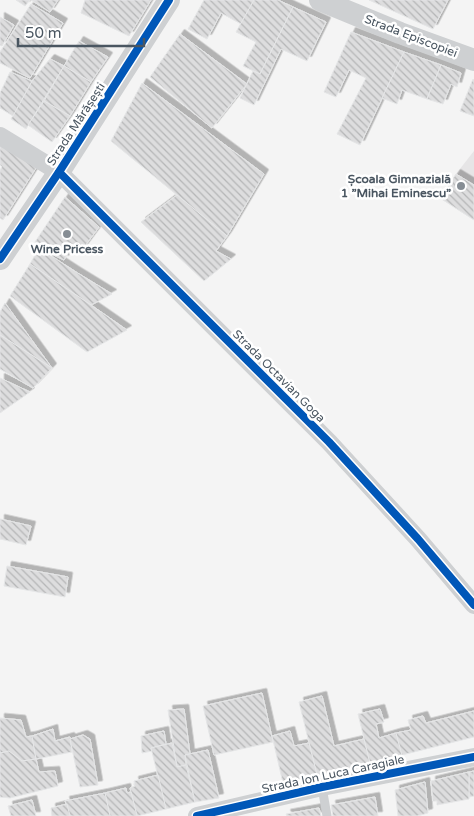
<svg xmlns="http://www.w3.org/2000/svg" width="474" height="816" viewBox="0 0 474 816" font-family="'Varela Round',sans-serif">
<defs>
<pattern id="building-back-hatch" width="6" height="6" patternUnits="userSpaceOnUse" patternTransform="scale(1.25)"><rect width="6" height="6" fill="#ddddde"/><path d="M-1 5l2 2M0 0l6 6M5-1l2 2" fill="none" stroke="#b5b6b7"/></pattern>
<filter id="shadow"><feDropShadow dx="4.5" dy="-4.5" stdDeviation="0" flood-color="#0004"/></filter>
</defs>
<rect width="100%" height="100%" fill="#f4f4f4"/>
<polygon fill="#e6e5e6" points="474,151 474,220 440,198 456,174"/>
<g fill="url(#building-back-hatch)" stroke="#e5e6e7" filter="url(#shadow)">
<polygon points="16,0 30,0 25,6"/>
<polygon points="31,0 58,0 50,12"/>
<polygon points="85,0 151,0 129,36 81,13"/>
<polygon points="204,0 254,0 241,24 221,13 207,39 188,29"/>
<polygon points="254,0 278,0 293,7 260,74 243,66 256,42 236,32"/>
<polygon points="369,0 448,0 433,29"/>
<polygon points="31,4 63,23 30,78 0,63 0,52"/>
<polygon points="293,7 326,22 307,61 281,49 254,105 240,98 253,71 260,74"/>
<polygon points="0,17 14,25 2,46 0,45"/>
<polygon points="351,32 404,52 360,145 337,134 366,78 349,70 336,97 324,92"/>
<polygon points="180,34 247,84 212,128 150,77"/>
<polygon points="79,41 108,57 91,82 64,66"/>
<polygon points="404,52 441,65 427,99 402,90 397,104 382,98"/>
<polygon points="50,59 64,66 26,129 11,119 32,81"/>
<polygon points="441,65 461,73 457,87 451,84 443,104 427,99"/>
<polygon points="64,66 91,82 70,116 44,101"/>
<polygon points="10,72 32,81 13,116 0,108 0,93"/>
<polygon points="473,79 474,80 474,116 460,111"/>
<polygon points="142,83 264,174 227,236 111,141"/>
<polygon points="44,101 70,116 52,142 28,125"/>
<polygon points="0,141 38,165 3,220 0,218 0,170 2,167 0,165"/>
<polygon points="456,174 474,185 474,220 440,198"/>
<polygon points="177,195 227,236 216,251 231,259 204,281 141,222"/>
<polygon points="65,197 99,227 82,250 73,244 64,260 39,248 35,242"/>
<polygon points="39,248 76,272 112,294 91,305 30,264"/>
<polygon points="30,264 91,305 127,330 87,352 10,296"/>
<polygon points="5,303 52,368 0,335 0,312"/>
<polygon points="0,335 52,368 33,388 0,369"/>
<polygon points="0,378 30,392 0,413"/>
<polygon points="0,519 31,526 26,545 0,539"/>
<polygon points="7,566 68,577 65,597 4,586"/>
<polygon points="262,693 273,742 214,755 203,706"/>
<polygon points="322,696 334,746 364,739 370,763 317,775 299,702"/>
<polygon points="184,709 190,754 185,755 186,765 177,767 168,710"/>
<polygon points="380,709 384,722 376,724 379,738 396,733 402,755 370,763 358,714"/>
<polygon points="474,711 474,737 402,755 396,733 411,730 408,720 423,716 426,723"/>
<polygon points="0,718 21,720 26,737 32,736 36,759 22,761 9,751 0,753"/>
<polygon points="53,729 55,741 70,737 72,752 36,759 32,736"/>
<polygon points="164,731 166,744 151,748 152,751 142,753 141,736"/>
<polygon points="290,731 294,746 309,743 317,775 283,783 272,736"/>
<polygon points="83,735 90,739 98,785 80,787 70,739"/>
<polygon points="172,743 177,767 186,765 195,802 166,809 151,748"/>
<polygon points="208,750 219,798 195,802 185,755"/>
<polygon points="9,751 22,761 36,759 39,772 55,771 58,786 10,798 0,797 0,753"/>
<polygon points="474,771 474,796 469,797 469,772"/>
<polygon points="469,772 469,799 437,805 437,801 433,801 431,781"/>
<polygon points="158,775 166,809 137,816 130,788 135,786 134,781"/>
<polygon points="425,782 428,813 417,816 398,816 395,790"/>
<polygon points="126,788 127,793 131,792 137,816 110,816 105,793"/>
<polygon points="105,793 110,816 70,816 65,801"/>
<polygon points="375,797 378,816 333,816 331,805"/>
<polygon points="32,800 36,816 11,816 8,806"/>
<polygon points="67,804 70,816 52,816 51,808"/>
<polygon points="319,808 321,816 287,816 286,814"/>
</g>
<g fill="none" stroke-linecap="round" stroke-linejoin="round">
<polyline stroke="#ced0d2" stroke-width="9" points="322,787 327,816"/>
<g stroke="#ced0d2" stroke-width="18">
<polyline points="0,136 59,172 329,442 418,539 474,605"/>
<polyline points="197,816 322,787 474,757"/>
</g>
<g stroke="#ced0d2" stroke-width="22">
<polyline points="320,0 400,33 474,60"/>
<polyline points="0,259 59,172 169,0"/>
</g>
<g stroke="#fff" stroke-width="11">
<g id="cycleway">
<polyline points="59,172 329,442 418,539 474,605"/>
<polyline points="0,259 59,172 169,0"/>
<polyline points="197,816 322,787 474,757"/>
</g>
</g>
<use href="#cycleway" stroke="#0057b8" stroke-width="8"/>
</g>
<g fill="#868d94" stroke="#fff" stroke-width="2">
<circle cx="461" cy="186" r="5"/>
<circle cx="67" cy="234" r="5"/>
</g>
<g text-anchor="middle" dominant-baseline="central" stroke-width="5" stroke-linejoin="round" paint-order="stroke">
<g font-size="12" fill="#4a5661" stroke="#fff">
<text transform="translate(411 36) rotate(21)">Strada Episcopiei</text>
<text transform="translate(76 124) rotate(-57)">Strada Mărășești</text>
<text transform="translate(279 376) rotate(45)">Strada Octavian Goga</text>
<text transform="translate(333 774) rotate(-12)">Strada Ion Luca Caragiale</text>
</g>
<g font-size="12" font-weight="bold" fill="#4a5661" stroke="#fff" text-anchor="end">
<text x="451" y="179">Școala Gimnazială<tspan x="451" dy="14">1 ”Mihai Eminescu”</tspan></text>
<text x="67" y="249" text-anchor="middle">Wine Pricess</text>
</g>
</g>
<path d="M18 38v8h126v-8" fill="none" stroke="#4a5661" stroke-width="2.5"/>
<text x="25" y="38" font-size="15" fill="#4a5661" stroke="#ffffff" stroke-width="4" paint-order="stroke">50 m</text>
</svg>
